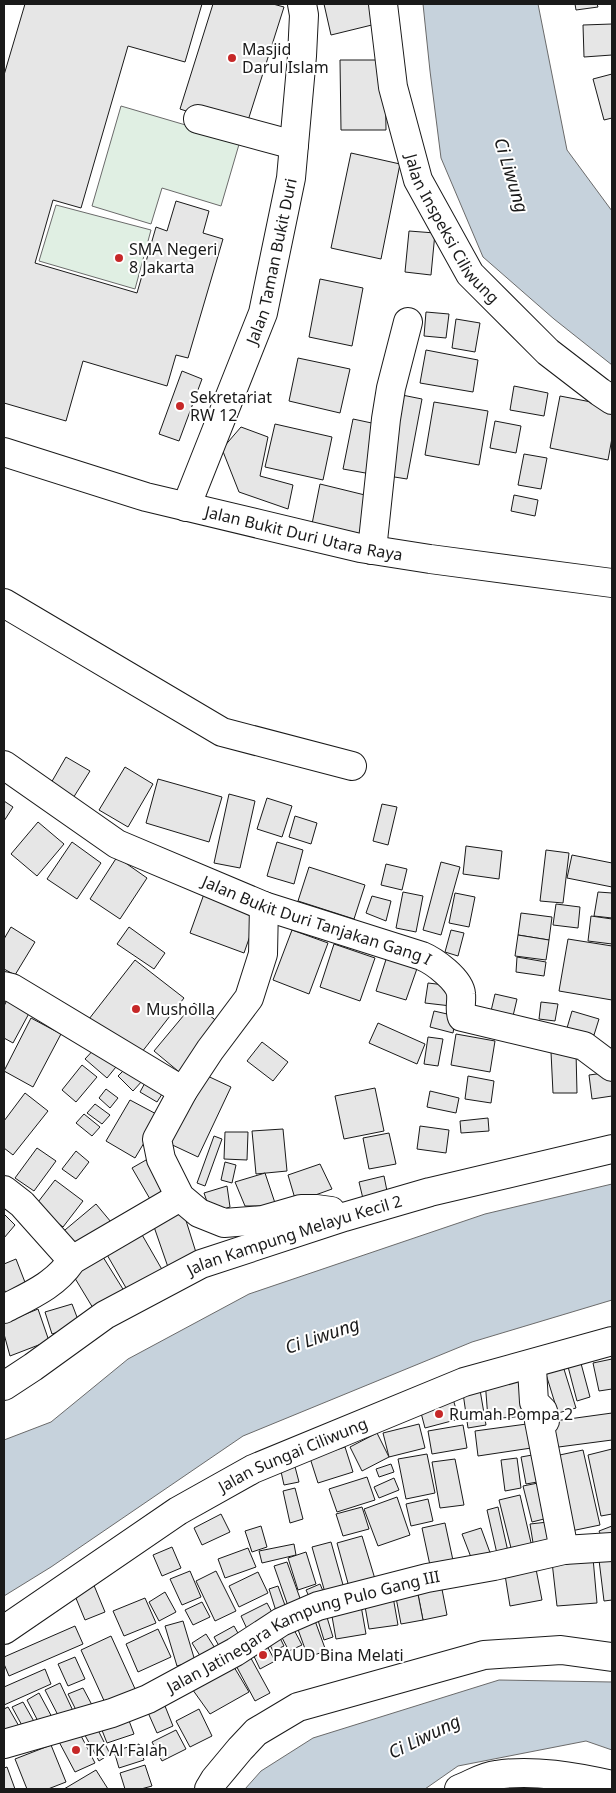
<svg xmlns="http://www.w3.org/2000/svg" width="616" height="1793" viewBox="0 0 616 1793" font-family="'Noto Sans',sans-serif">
<rect width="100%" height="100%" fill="#fff"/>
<g fill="#e0efe3" stroke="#6a6a6a">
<polygon points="121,106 240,141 221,206 162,188 151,224 92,206"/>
<polygon points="56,205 151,230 135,289 39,261"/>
</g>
<g fill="#c6d2dc" stroke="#6a6a6a">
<polygon points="423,4 538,4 567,150 612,211 612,365 554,319 483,257 441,158 430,71"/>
<polygon points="612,1184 612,1300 472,1342 243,1436 51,1567 4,1596 4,1440 51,1422 128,1359 249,1294 485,1214"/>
<polygon points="499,1680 612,1682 612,1750 586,1741 458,1766 425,1789 245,1789 261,1771 313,1738"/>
</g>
<g fill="#e6e6e6" stroke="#1a1a1a">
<polygon points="25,4 202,4 185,62 128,46 81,208 53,200 35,263 137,293 156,227 167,231 176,201 209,211 203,233 223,239 188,358 176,355 167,386 83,361 66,421 4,403 4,75"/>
<polygon points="213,4 273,4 284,7 245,130 180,109"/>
<polygon points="324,4 375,4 380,23 331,35"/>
<polygon points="575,4 597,4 598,7 576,10"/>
<polygon points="612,24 612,55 584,57 583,25"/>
<polygon points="340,60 385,60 386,130 341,130"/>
<polygon points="612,74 612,118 604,120 593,79"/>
<polygon points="351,153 400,164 381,259 331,248"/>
<polygon points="409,231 435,233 431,275 405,272"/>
<polygon points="320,279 363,288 352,346 309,337"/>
<polygon points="426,312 449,314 446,338 424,336"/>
<polygon points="456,319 480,323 475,352 452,348"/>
<polygon points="426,350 478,360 473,392 420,383"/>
<polygon points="298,358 350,369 340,413 289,401"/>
<polygon points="182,371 202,379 179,441 159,434"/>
<polygon points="514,386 548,393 544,416 510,410"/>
<polygon points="397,394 422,399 407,479 382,475"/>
<polygon points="560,396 612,406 612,438 608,460 550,448"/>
<polygon points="434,402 488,411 479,465 425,455"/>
<polygon points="353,419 381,425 371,474 343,469"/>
<polygon points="495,421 521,426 516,453 490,448"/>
<polygon points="275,424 332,437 323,480 265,467"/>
<polygon points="241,427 268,437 260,476 293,485 288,509 239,492 222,449"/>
<polygon points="524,454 547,458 541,489 518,485"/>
<polygon points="320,484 369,496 361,535 312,524"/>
<polygon points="514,495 538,500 535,516 511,511"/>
<polygon points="66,757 90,771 70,803 47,790"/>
<polygon points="125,767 153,784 128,827 99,810"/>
<polygon points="158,779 222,797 209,842 146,823"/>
<polygon points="229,794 255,801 240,868 214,863"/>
<polygon points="267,798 292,806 282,837 257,829"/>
<polygon points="4,801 13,807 4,821"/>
<polygon points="382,804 397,807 388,845 373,841"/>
<polygon points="295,816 317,823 311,844 289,837"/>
<polygon points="38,822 64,844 37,876 11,854"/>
<polygon points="72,842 101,863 77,899 47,879"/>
<polygon points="277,842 303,850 294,884 267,876"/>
<polygon points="466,846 502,851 499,879 463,874"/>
<polygon points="546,850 569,853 563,903 540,901"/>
<polygon points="572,855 612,863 612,887 567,878"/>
<polygon points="117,857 147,878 120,919 90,899"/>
<polygon points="441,862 460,867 441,935 423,930"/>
<polygon points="386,864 407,869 402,890 381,885"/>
<polygon points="309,867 365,885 354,919 298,901"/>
<polygon points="403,892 423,896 416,932 396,928"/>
<polygon points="598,892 612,893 612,918 594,916"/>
<polygon points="455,893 475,897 469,927 449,923"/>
<polygon points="204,894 258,913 244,953 190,933"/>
<polygon points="372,896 391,901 386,921 366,913"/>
<polygon points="556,904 580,907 578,928 553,925"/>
<polygon points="521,913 552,917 549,940 518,935"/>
<polygon points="591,916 612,919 612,944 588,941"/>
<polygon points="11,927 35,942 15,975 4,969 4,939"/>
<polygon points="129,927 165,953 154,969 117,944"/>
<polygon points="292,930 328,943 309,994 273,980"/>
<polygon points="451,930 464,933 458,956 445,952"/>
<polygon points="518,935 549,940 546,960 515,956"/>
<polygon points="568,939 612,946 612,1000 559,991"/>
<polygon points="334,944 375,958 360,1001 320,987"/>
<polygon points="389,950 420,960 406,1000 376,991"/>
<polygon points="517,957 546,962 544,976 516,972"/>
<polygon points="135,960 184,998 138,1057 89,1019"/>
<polygon points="428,983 453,986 451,1006 425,1003"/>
<polygon points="10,994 33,1006 13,1043 4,1038 4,1006"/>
<polygon points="495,994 517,999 513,1016 491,1011"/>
<polygon points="541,1002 558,1004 555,1021 539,1019"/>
<polygon points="194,1003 224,1027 184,1076 154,1051"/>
<polygon points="434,1011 456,1016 453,1033 430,1027"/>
<polygon points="572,1011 599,1019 594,1035 567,1028"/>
<polygon points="31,1018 61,1034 33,1087 4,1071"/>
<polygon points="378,1023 425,1044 417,1064 369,1043"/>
<polygon points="456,1034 495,1041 490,1072 451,1065"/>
<polygon points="428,1037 443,1039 438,1066 424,1064"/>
<polygon points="262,1042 288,1062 273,1081 247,1061"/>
<polygon points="99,1044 120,1062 107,1078 85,1059"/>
<polygon points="551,1052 576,1052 577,1093 553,1093"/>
<polygon points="82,1065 97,1077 76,1102 62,1090"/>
<polygon points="128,1066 143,1080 133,1091 118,1076"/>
<polygon points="199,1072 231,1087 198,1157 166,1142"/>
<polygon points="612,1072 612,1096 592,1099 589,1075"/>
<polygon points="468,1076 494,1081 491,1103 465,1099"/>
<polygon points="146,1081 164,1091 157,1102 140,1092"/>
<polygon points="375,1088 384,1131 344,1139 335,1096"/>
<polygon points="106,1089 118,1098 110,1108 99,1098"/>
<polygon points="430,1091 459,1098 456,1113 427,1107"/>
<polygon points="25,1093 48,1111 13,1155 4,1148 4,1121"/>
<polygon points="130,1100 160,1116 135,1158 106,1141"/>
<polygon points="95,1104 110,1115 102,1124 87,1113"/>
<polygon points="84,1114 100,1127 92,1136 76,1123"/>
<polygon points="488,1118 489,1131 461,1133 460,1121"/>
<polygon points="420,1126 449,1130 446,1153 417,1149"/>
<polygon points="283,1129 287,1171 256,1174 252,1131"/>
<polygon points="225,1132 248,1132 247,1160 224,1159"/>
<polygon points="389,1133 396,1164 369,1169 363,1138"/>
<polygon points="214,1136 222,1139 205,1186 197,1183"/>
<polygon points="37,1148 56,1161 34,1191 15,1178"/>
<polygon points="76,1151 89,1162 76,1179 62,1169"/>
<polygon points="153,1156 171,1187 150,1199 132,1168"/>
<polygon points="225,1162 236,1165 232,1183 221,1180"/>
<polygon points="320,1164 332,1189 296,1202 288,1175"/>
<polygon points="265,1173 276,1206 245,1206 235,1182"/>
<polygon points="384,1176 389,1201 365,1207 359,1182"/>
<polygon points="55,1180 83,1201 63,1227 35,1206"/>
<polygon points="227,1186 230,1207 211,1213 204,1193"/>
<polygon points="96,1204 111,1222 74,1253 59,1235"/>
<polygon points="183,1211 199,1262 169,1270 152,1221"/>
<polygon points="4,1214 15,1225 4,1238"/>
<polygon points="141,1233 164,1273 129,1293 106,1253"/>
<polygon points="103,1257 126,1294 96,1313 73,1275"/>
<polygon points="16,1259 28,1290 8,1298 4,1289 4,1264"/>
<polygon points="72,1304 80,1325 52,1334 45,1312"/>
<polygon points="38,1309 49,1341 10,1356 4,1334 4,1323"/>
<polygon points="579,1356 590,1397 577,1401 566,1359"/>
<polygon points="612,1359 612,1389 599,1391 593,1363"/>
<polygon points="563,1366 576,1408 558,1413 545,1371"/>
<polygon points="524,1378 527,1416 488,1419 485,1380"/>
<polygon points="479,1384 486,1425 468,1428 462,1386"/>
<polygon points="453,1399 459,1419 425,1428 420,1409"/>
<polygon points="612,1413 612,1440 551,1448 547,1422"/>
<polygon points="534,1423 538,1447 478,1456 475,1431"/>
<polygon points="419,1424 425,1448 389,1457 383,1433"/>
<polygon points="463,1425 467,1448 432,1454 428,1431"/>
<polygon points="377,1433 389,1457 362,1471 350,1447"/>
<polygon points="345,1447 353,1472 318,1483 310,1458"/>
<polygon points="612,1449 612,1514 601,1516 588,1455"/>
<polygon points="583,1450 600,1525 571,1531 555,1456"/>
<polygon points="427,1454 435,1493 406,1499 398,1459"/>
<polygon points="538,1454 543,1481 526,1484 521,1457"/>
<polygon points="517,1458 521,1488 505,1491 501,1460"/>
<polygon points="455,1459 464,1505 440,1508 432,1462"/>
<polygon points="294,1463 299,1482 284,1485 280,1467"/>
<polygon points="391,1464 394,1472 379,1477 376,1469"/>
<polygon points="367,1477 375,1500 337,1512 329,1489"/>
<polygon points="394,1478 399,1490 379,1498 374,1487"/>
<polygon points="543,1482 552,1517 532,1522 523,1486"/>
<polygon points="295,1488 303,1519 290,1523 283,1491"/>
<polygon points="520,1495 532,1547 512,1552 499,1500"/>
<polygon points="397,1497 410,1535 378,1546 364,1509"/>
<polygon points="428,1499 433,1521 411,1526 406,1504"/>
<polygon points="362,1507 369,1529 343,1536 336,1514"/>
<polygon points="498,1507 509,1556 498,1558 487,1510"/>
<polygon points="221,1514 230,1532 202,1545 194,1528"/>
<polygon points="557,1521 561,1545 534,1549 530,1524"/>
<polygon points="445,1523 454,1565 431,1570 422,1528"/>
<polygon points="261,1526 267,1547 252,1552 245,1531"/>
<polygon points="612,1526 612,1541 605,1544 599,1531"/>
<polygon points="481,1528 492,1558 474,1565 462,1534"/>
<polygon points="362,1536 375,1579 349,1587 337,1543"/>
<polygon points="331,1542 345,1592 326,1596 312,1547"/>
<polygon points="294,1544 296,1555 262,1563 259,1551"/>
<polygon points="172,1547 181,1568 162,1576 153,1555"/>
<polygon points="248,1548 256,1567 225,1578 218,1559"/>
<polygon points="306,1552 316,1584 298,1590 288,1558"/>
<polygon points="593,1558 597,1603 557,1606 552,1562"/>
<polygon points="612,1559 612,1600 604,1601 599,1560"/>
<polygon points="287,1562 301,1601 288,1606 274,1566"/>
<polygon points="536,1569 542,1600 510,1606 505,1575"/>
<polygon points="190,1571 201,1597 182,1605 170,1579"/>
<polygon points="216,1571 236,1611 215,1621 196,1581"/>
<polygon points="258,1572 268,1593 239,1607 229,1586"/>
<polygon points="440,1579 447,1615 423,1620 416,1584"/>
<polygon points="93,1583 105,1612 85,1620 73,1591"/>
<polygon points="320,1584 326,1598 312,1603 306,1590"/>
<polygon points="416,1584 423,1620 401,1624 394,1587"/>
<polygon points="278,1586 286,1608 276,1611 269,1589"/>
<polygon points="392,1591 398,1625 369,1629 363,1595"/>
<polygon points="165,1592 176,1612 159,1621 149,1602"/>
<polygon points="145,1598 156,1623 124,1636 113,1611"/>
<polygon points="360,1600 366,1634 336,1639 330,1605"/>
<polygon points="202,1602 210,1617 193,1625 185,1610"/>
<polygon points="267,1603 275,1618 248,1631 241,1616"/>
<polygon points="326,1614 333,1637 324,1640 317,1617"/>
<polygon points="314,1618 326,1651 308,1657 296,1624"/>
<polygon points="183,1621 195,1661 177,1666 165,1626"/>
<polygon points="75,1626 83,1644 9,1676 4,1664 4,1657"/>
<polygon points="234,1626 243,1642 223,1653 214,1637"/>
<polygon points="292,1626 302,1645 289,1651 279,1632"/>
<polygon points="158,1629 171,1657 138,1672 126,1644"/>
<polygon points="277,1632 284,1646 273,1651 266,1637"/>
<polygon points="206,1634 218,1653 204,1662 192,1643"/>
<polygon points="111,1636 136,1691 106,1705 81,1650"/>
<polygon points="265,1642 275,1661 260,1669 251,1650"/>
<polygon points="247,1651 270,1693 255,1701 232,1658"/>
<polygon points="75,1657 85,1679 68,1686 58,1664"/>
<polygon points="231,1662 249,1692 210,1714 190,1686"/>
<polygon points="45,1669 51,1684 4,1705 4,1687"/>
<polygon points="60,1683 74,1713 60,1719 45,1690"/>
<polygon points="83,1688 92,1705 77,1712 68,1694"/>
<polygon points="39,1693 53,1719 40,1725 27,1700"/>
<polygon points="163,1701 173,1726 157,1733 146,1708"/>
<polygon points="23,1702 36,1725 25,1731 12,1707"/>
<polygon points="8,1707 20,1728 4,1738 4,1709"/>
<polygon points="199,1709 212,1736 190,1747 176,1721"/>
<polygon points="125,1710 134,1734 107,1743 98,1720"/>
<polygon points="94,1722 110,1754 99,1761 81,1728"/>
<polygon points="77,1728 95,1763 75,1772 57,1738"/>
<polygon points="176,1730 186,1749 162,1761 152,1742"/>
<polygon points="139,1744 144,1760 119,1768 114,1751"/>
<polygon points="51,1745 66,1782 48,1789 27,1789 15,1759"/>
<polygon points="145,1765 152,1786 141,1789 125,1789 120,1773"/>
<polygon points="7,1767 15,1789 4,1789 4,1768"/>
<polygon points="96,1770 108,1789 64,1789"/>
</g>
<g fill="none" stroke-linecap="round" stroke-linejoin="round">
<g stroke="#1a1a1a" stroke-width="30">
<g id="minor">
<path id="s1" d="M383,4L393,87L418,180L470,274L548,352L600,392L612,400"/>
<polyline points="198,119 294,145"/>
<path id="s2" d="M4,452L146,497L360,548L430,559L612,583"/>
<path id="s3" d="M186,507L263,313L291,178L302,56L304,15L302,4"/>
<polyline points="372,550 386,419 391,388 408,322"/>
<polyline points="4,603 222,732 352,766"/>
<path id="s4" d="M4,765L117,844L264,906L422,956C434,961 460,980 461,994C462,1002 459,1010 462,1017L584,1046L612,1067"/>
<polyline points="264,906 263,954 249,998 210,1050 183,1091 157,1139 161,1159 180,1197 199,1213 224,1223 263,1220 301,1209 316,1209 331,1211"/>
<polyline points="4,986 12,988 183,1091"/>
<polyline points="4,1190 22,1204 72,1260"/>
<path d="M4,1309C29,1296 56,1285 72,1260L180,1197"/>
<polyline points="532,1369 534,1402 543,1411 545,1421 539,1421 564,1550"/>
<path id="s5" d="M4,1386L33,1367L105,1315L201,1264L344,1217L430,1192L612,1149"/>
<path id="s6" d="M4,1630L178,1511L253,1469L464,1382L612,1341"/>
<path id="s7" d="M4,1744L112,1713L148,1699L235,1652L281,1622L318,1606L427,1578L494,1566L564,1550L612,1547"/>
<polyline points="209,1789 215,1779 240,1749 256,1732 298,1707 484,1655 561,1650 612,1657"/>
<path d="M459,1789C470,1785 484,1776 496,1775C533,1769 576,1777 612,1785"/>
</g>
</g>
<use href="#minor" stroke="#fff" stroke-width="28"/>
</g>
<g fill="#c62828" stroke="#fff" stroke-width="2">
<circle cx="232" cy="58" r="5"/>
<circle cx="119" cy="258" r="5"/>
<circle cx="180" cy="406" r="5"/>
<circle cx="136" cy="1009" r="5"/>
<circle cx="439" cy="1414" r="5"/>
<circle cx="263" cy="1655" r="5"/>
<circle cx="76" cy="1750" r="5"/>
</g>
<g text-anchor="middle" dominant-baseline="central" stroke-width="4" stroke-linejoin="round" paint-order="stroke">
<g font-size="16" fill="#1a1a1a" stroke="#fff" text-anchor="start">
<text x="242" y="49">Masjid<tspan x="242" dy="18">Darul Islam</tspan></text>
<text x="129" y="249">SMA Negeri<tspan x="129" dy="18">8 Jakarta</tspan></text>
<text x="190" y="397">Sekretariat<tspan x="190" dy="18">RW 12</tspan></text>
<text x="146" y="1009">Musholla</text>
<text x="449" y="1414">Rumah Pompa 2</text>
<text x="273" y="1655">PAUD Bina Melati</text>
<text x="86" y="1750">TK Al Falah</text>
</g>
<g font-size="16" fill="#1a1a1a" stroke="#fff">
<text stroke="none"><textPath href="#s1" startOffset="239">Jalan Inspeksi Ciliwung</textPath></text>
<text stroke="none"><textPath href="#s3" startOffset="261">Jalan Taman Bukit Duri</textPath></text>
<text stroke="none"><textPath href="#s2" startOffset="311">Jalan Bukit Duri Utara Raya</textPath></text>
<text stroke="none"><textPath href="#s4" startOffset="352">Jalan Bukit Duri Tanjakan Gang I</textPath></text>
<text stroke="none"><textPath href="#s5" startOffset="330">Jalan Kampung Melayu Kecil 2</textPath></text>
<text stroke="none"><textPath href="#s6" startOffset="339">Jalan Sungai Ciliwung</textPath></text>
<text stroke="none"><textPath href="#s7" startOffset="322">Jalan Jatinegara Kampung Pulo Gang III</textPath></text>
</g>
<g font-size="18" font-style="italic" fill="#1a1a1a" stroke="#fff">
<text transform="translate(512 175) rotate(73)">Ci Liwung</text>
<text transform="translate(322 1335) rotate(-19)">Ci Liwung</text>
<text transform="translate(424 1736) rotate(-26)">Ci Liwung</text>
</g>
</g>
<rect width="616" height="1793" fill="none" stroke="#1a1a1a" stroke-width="10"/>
</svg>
